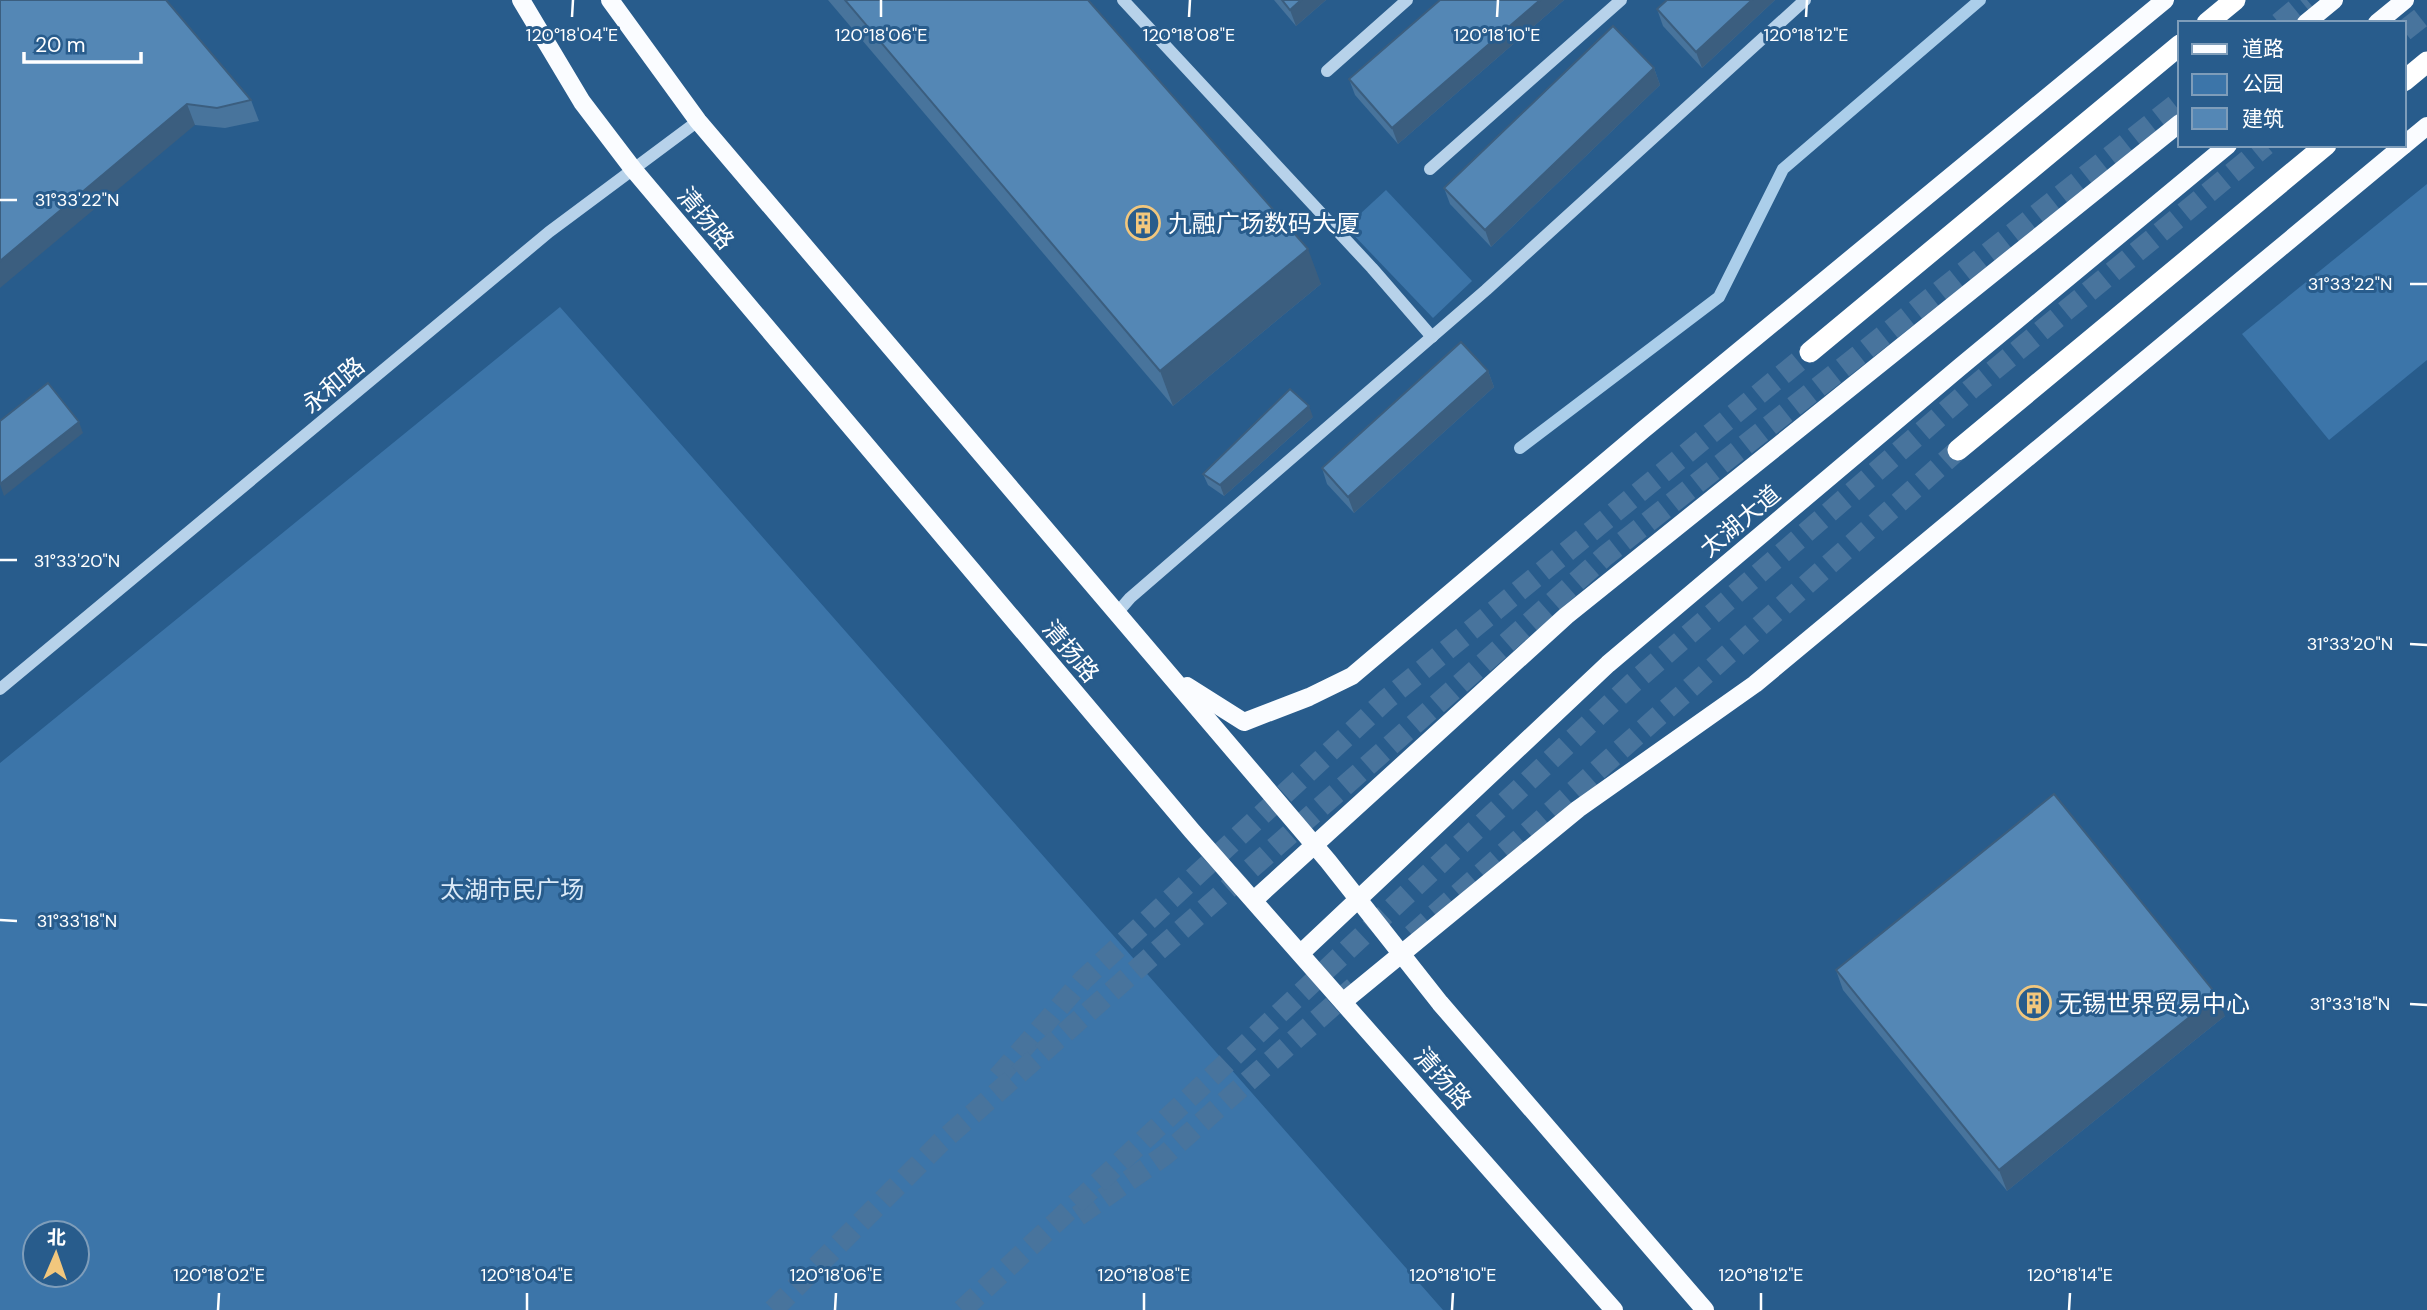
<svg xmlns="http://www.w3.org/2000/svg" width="2427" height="1310" viewBox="0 0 2427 1310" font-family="'DM Sans','Noto Sans SC',sans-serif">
<rect width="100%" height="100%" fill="#285c8c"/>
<g fill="#3c75a9" fill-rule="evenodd">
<polygon points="2427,184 2427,360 2329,440 2242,334"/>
<polygon points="1386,190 1472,281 1433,318 1346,227"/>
<path d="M560,307L1443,1310H0V763ZM77,1233V1275H35V1233Z"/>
</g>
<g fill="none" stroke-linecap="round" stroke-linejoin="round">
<polyline stroke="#abceea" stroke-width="12" points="1520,448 1719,297 1783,169 1980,0"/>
<g stroke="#48749d" stroke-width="21" stroke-dasharray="21 10" stroke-linecap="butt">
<polyline points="2279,23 2307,0"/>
<polyline points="2404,31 2427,13"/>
<polyline points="1412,935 1958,450"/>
<polyline points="998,1077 1083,980 1387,699 1810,352"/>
<polyline points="1078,1216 1165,1155 1354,987"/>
<polyline points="773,1310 941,1142 1605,556 2180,101"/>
<polyline points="962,1310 1634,682 1971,389 2266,145"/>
</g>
<g stroke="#b7d2ea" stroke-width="12">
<polyline points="1123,0 1372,268 1432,337"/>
<polyline points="1327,71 1407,0"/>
<polyline points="1430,169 1621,0"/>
<polyline points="1117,613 1130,598 1486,290 1805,0"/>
<polyline points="0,689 549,232 698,121"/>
</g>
<g stroke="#fafcff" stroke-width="18">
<polyline points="521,0 582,102 633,169 1192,831 1614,1310"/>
<polyline points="610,0 698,121 1328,861 1440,1003 1705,1310"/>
<polyline points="2306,23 2334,0"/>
<polyline points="2377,23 2405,0"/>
<polyline points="2404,145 2427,126"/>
<polyline points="1187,686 1244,722 1309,697 1352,676 1643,430 2165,0"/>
<polyline points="1254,900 1566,616 2180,123"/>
<polyline points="1301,953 1608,664 1960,367 2228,145"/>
<polyline points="1344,1001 1578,809 1755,684 2404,145"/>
</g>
<g stroke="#fff" stroke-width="21">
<polyline points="2207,23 2235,0"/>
<polyline points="2404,81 2427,62"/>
<polyline points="1810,352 2180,45"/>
<polyline points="1958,450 2326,145"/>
</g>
</g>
<g fill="#48749c">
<polygon points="0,0 251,100 259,121 225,128 195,125"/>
<polygon points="828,0 1088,0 1321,284 1173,406"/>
<polygon points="1274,0 1326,0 1296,26"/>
<polygon points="1440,0 1564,0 1398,144 1355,95 1349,79"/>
<polygon points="1775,0 1702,68 1663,26 1657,9"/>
<polygon points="1654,68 1660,85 1491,247 1450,204 1444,188"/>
<polygon points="1488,371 1494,387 1354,513 1327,484 1322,468"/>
<polygon points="1313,417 1224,496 1208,485 1203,474"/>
<polygon points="1836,970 2225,1016 2007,1191 1843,990"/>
</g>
<g fill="#3b5e7f">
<polygon points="1301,0 1326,0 1296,26 1290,10"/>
<polygon points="1540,0 1564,0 1398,144 1392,128"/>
<polygon points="1752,0 1775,0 1702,68 1696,52"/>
<polygon points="1654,68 1660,85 1491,247 1485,230"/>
<polygon points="187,104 195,125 0,288 0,261"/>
<polygon points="1308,249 1321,284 1173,406 1160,371"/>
<polygon points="1488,371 1494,387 1354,513 1348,497"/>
<polygon points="1309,406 1313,417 1224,496 1220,485"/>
<polygon points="79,422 83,433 4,496 0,484"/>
<polygon points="2217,995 2225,1016 2007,1191 1999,1170"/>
</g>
<g fill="#5487b5" stroke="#3b5e7f" stroke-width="2">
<polygon points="0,0 166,0 251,100 217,108 187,104 0,261"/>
<polygon points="845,0 1088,0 1308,249 1160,371"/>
<polygon points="1282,0 1301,0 1290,10"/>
<polygon points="1440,0 1540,0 1392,128 1349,79"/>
<polygon points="1667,0 1752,0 1696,52 1657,9"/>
<polygon points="1613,26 1654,68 1485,230 1444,188"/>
<polygon points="1461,342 1488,371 1348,497 1322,468"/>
<polygon points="48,383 79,422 0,484 0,421"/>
<polygon points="1290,389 1309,406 1220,485 1203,474"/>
<polygon points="2054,794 2217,995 1999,1170 1836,970"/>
</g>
<path fill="none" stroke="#fff" stroke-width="2.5" d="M572,17L573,0M881,17V0M1189,17L1190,0M1497,17L1498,0M1806,17L1807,0M0,200H17M2410,284H2427M0,560H17M2410,644L2427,645M0,920L17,921M2410,1004L2427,1005M218,1310L219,1293M527,1310V1293M835,1310L836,1293M1144,1310V1293M1452,1310L1453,1293M1761,1310V1293M2069,1310L2070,1293"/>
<defs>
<g id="building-ring" transform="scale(1.75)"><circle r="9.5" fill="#285c8c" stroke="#f2c77d" stroke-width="1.5"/><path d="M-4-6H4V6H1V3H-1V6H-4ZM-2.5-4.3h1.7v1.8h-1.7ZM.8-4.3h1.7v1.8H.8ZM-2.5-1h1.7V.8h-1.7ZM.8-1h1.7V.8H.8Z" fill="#f2c77d"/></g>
</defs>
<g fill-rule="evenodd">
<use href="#building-ring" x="1143" y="223"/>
<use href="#building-ring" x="2034" y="1003"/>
</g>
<g text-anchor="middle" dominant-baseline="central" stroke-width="6" stroke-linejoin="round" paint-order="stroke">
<g font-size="24" fill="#fff" stroke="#285c8c">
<text transform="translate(706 218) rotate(50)">清扬路</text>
<text transform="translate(333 385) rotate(-40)">永和路</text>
<text transform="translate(1740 521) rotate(-40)">太湖大道</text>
<text transform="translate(1071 651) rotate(50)">清扬路</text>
<text transform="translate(1443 1078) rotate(49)">清扬路</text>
</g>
<g font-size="24" fill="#fff" stroke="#285c8c" text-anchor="start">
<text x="1168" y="223">九融广场数码大厦</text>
<text x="2058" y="1003">无锡世界贸易中心</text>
</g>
<g font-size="24" fill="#dbeaf8" stroke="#285c8c">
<text x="512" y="889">太湖市民广场</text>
</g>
</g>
<g font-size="18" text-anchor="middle" fill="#fff" stroke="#285c8c" stroke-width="6" stroke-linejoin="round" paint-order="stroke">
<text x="572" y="41">120°18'04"E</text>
<text x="881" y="41">120°18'06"E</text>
<text x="1189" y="41">120°18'08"E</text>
<text x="1497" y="41">120°18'10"E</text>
<text x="1806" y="41">120°18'12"E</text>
<text x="77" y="206">31°33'22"N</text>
<text x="2350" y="290">31°33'22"N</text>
<text x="77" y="567">31°33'20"N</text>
<text x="2350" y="650">31°33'20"N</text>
<text x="77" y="927">31°33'18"N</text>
<text x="2350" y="1010">31°33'18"N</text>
<text x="219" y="1281">120°18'02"E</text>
<text x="527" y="1281">120°18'04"E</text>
<text x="836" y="1281">120°18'06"E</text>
<text x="1144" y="1281">120°18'08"E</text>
<text x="1453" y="1281">120°18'10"E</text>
<text x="1761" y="1281">120°18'12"E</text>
<text x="2070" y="1281">120°18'14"E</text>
</g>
<rect x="2178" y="21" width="228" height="126" fill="#285c8c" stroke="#7e9dba" stroke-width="2"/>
<rect x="2192" y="44" width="35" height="10" fill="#fafcff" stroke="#7e9dba" stroke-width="2"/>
<text x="2242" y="56" font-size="21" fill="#ffffff">道路</text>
<rect x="2192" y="74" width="35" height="21" fill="#3c75a9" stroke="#7e9dba" stroke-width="2"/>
<text x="2242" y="91" font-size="21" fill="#ffffff">公园</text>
<rect x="2192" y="108" width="35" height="21" fill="#5487b5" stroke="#7e9dba" stroke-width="2"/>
<text x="2242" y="126" font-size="21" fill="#ffffff">建筑</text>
<g transform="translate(56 1254) rotate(2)"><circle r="33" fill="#285c8c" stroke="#7e9dba" stroke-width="2"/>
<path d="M0-5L12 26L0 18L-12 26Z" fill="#f2c77d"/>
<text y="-10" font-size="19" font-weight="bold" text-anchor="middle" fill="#ffffff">北</text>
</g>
<path d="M24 52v10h117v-10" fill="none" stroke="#ffffff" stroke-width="3.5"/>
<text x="35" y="52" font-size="21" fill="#ffffff" stroke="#285c8c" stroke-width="5" paint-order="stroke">20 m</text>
</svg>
